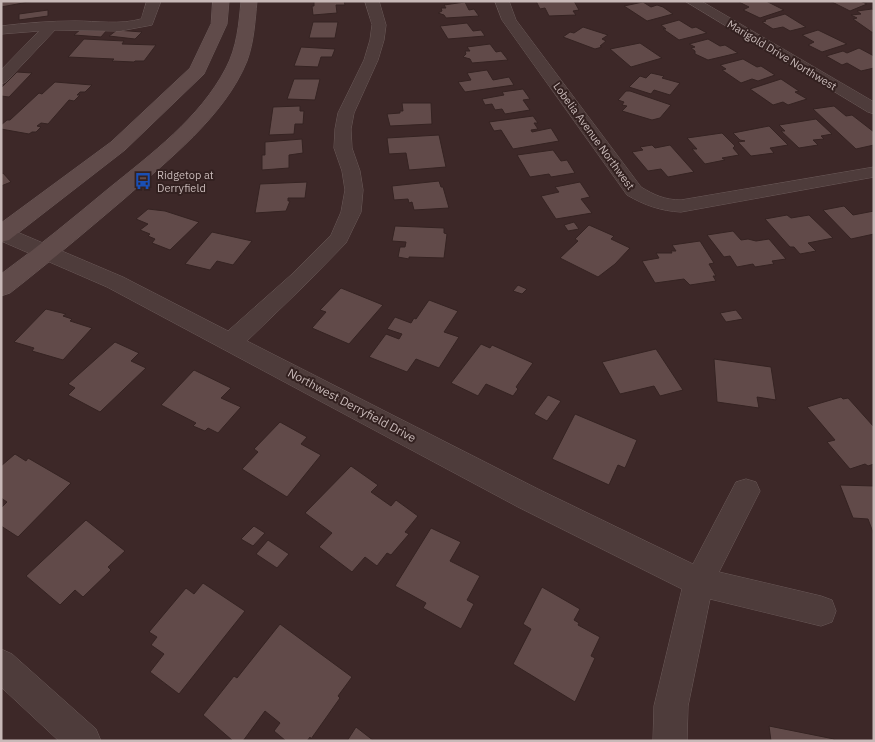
<svg xmlns="http://www.w3.org/2000/svg" width="875" height="742" viewBox="0 0 875 742" font-family="'IBM Plex Sans',sans-serif">
<rect width="100%" height="100%" fill="#3d2828"/>
<g fill="#614a49" stroke="#352322">
<polygon points="1,1 34,1 1,7"/>
<polygon points="314,1 344,1 345,5 336,5 337,13 313,15 312,6 314,6"/>
<polygon points="536,1 574,1 579,10 573,11 576,15 549,16 545,8 540,9"/>
<polygon points="741,1 766,1 784,10 760,18 743,10 749,7 739,2"/>
<polygon points="830,1 860,1 867,4 850,11"/>
<polygon points="465,2 469,10 474,9 479,16 446,18 444,15 438,13 442,11 441,8 446,8 444,5"/>
<polygon points="643,2 651,7 657,5 663,7 673,14 647,21 624,6"/>
<polygon points="872,9 874,10 873,33 853,19 857,18 851,15 861,14 857,11"/>
<polygon points="48,10 48,16 19,20 19,14"/>
<polygon points="785,14 806,27 790,31 783,27 773,29 762,22 766,21 764,20"/>
<polygon points="679,20 692,28 696,27 707,33 679,40 663,29 666,29 661,25"/>
<polygon points="313,22 338,22 335,38 309,38"/>
<polygon points="467,23 473,31 481,30 485,36 448,39 440,26"/>
<polygon points="583,27 608,35 602,39 606,41 600,46 602,47 595,49 563,37 570,32 574,33"/>
<polygon points="81,29 107,30 101,37 74,35"/>
<polygon points="117,30 142,32 135,39 109,36"/>
<polygon points="818,30 847,44 822,52 808,45 814,42 802,35"/>
<polygon points="84,39 124,41 122,44 156,45 144,61 135,61 134,62 112,61 114,59 68,57"/>
<polygon points="708,39 720,46 725,45 738,53 708,60 695,54 695,51 691,48 695,47 689,44"/>
<polygon points="640,43 662,58 631,67 610,49"/>
<polygon points="490,44 496,52 501,51 508,60 472,63 470,59 463,57 466,54 465,51 470,51 467,47"/>
<polygon points="301,47 335,49 332,57 321,57 318,67 294,66"/>
<polygon points="859,48 874,56 874,68 861,71 847,63 842,65 826,56 843,51 847,53"/>
<polygon points="743,59 757,67 761,66 775,75 758,81 752,79 741,83 722,70 726,69 720,65"/>
<polygon points="487,70 493,80 509,77 514,85 465,92 458,82 471,80 467,73"/>
<polygon points="17,72 32,73 9,97 1,96 1,88"/>
<polygon points="651,73 664,76 662,78 680,83 670,95 654,90 651,94 629,87 640,76 646,78"/>
<polygon points="294,79 320,79 315,100 287,99"/>
<polygon points="781,79 799,91 795,92 807,99 788,105 783,102 773,105 750,89"/>
<polygon points="55,82 92,85 85,92 80,92 77,95 80,95 74,101 69,100 48,124 41,123 37,126 41,127 36,132 32,132 29,134 1,129 1,125 7,120 10,120 39,93 42,94"/>
<polygon points="523,89 530,99 523,100 530,110 505,114 502,109 495,110 492,104 485,105 482,99 504,95 502,92"/>
<polygon points="626,91 630,91 671,105 660,118 652,120 622,111 627,106 622,105 624,102 618,100"/>
<polygon points="402,103 431,103 432,124 390,126 387,114 400,113 400,111 403,111"/>
<polygon points="300,106 300,111 304,111 303,124 295,124 294,134 269,135 273,107"/>
<polygon points="834,106 846,116 852,115 874,132 874,145 856,149 813,109"/>
<polygon points="533,116 538,123 534,123 538,129 531,130 532,132 551,128 559,141 513,149 501,130 494,131 489,122"/>
<polygon points="816,119 832,134 821,136 824,139 813,140 818,145 799,148 781,131 785,131 779,125"/>
<polygon points="769,126 788,145 770,148 774,153 751,156 738,142 745,141 740,140 733,133"/>
<polygon points="722,133 735,146 733,148 739,155 722,158 725,160 705,164 692,149 697,149 687,138"/>
<polygon points="439,135 446,167 409,170 406,153 389,154 387,138"/>
<polygon points="302,139 303,153 289,155 289,168 262,170 262,155 265,155 265,142"/>
<polygon points="652,145 655,148 670,145 694,172 668,177 661,169 648,171 632,152 643,150 640,147"/>
<polygon points="553,150 561,161 567,160 575,173 551,177 549,174 530,177 517,155"/>
<polygon points="3,173 11,182 1,186 1,174"/>
<polygon points="439,181 441,187 443,187 449,208 414,210 412,202 409,203 408,199 394,200 392,186"/>
<polygon points="307,182 305,198 288,198 288,201 290,201 286,211 255,213 260,184"/>
<polygon points="580,182 590,197 581,199 592,213 556,219 541,196 559,192 555,187"/>
<polygon points="844,206 853,215 874,211 874,234 851,239 823,210"/>
<polygon points="148,209 165,211 199,222 170,250 152,243 155,239 148,236 150,234 140,230 148,224 136,219"/>
<polygon points="787,215 791,218 809,215 833,238 808,243 816,251 800,254 794,247 790,247 765,219"/>
<polygon points="574,222 579,229 568,231 564,225"/>
<polygon points="589,225 614,236 611,239 630,248 615,264 598,277 560,258 578,241 575,239"/>
<polygon points="395,226 444,228 444,233 447,234 444,258 409,257 409,259 398,257 400,247 405,247 406,242 392,241"/>
<polygon points="733,231 741,240 748,239 756,241 769,239 786,259 772,261 774,264 755,267 753,264 737,267 730,256 724,257 707,235"/>
<polygon points="212,232 252,241 233,265 217,261 210,270 185,264"/>
<polygon points="700,241 714,263 709,264 716,276 713,276 716,281 690,285 684,279 655,283 642,261 659,258 656,253 672,253 671,251 676,251 672,245"/>
<polygon points="518,285 527,289 522,294 513,291"/>
<polygon points="341,288 383,305 349,344 312,328 326,312 320,310"/>
<polygon points="429,300 458,311 444,332 459,337 439,368 416,359 407,372 369,357 386,334 399,339 402,334 387,329 395,317 411,323 414,318 416,319"/>
<polygon points="46,309 66,314 63,316 72,319 70,321 92,328 63,360 32,351 34,348 14,342"/>
<polygon points="736,310 743,319 726,322 720,313"/>
<polygon points="115,342 139,353 131,361 146,368 100,412 68,395 75,388 68,384"/>
<polygon points="481,344 490,348 492,345 533,363 516,387 518,389 513,396 486,384 478,396 451,383"/>
<polygon points="656,349 683,390 660,396 654,386 620,394 602,362"/>
<polygon points="714,359 771,367 776,400 757,397 759,408 717,402"/>
<polygon points="194,370 231,388 221,398 241,407 218,433 208,428 205,431 193,426 196,423 161,405"/>
<polygon points="548,395 561,401 547,421 534,414"/>
<polygon points="841,397 843,399 848,398 874,427 874,464 868,466 865,464 850,469 827,442 835,440 807,407"/>
<polygon points="575,414 637,440 625,468 618,465 609,485 552,459"/>
<polygon points="280,422 307,437 301,444 321,455 287,497 242,469 258,452 254,449"/>
<polygon points="15,454 26,461 28,458 71,483 18,537 1,526 1,508 7,502 1,498 1,466"/>
<polygon points="351,466 378,485 371,492 391,506 396,500 418,516 405,532 409,534 391,555 387,553 377,566 365,557 352,572 319,547 332,533 305,513"/>
<polygon points="840,485 874,486 874,535 868,519 853,518"/>
<polygon points="86,520 125,551 108,567 111,570 83,597 75,590 60,605 26,576"/>
<polygon points="254,526 265,533 253,546 241,539"/>
<polygon points="431,528 461,542 450,561 480,576 467,600 474,604 461,629 423,608 426,603 395,586"/>
<polygon points="268,540 289,554 277,568 256,554"/>
<polygon points="203,583 245,611 179,694 150,672 164,654 151,645 157,637 149,632 186,588 194,594"/>
<polygon points="542,587 580,609 574,620 579,623 578,625 600,637 591,656 595,658 575,702 513,664 531,629 523,624"/>
<polygon points="280,624 352,677 338,696 340,698 311,739 310,737 307,741 286,741 274,731 280,723 265,711 243,741 233,741 203,715 234,676 237,678"/>
<polygon points="769,726 834,739 834,741 771,741"/>
<polygon points="356,727 374,741 347,741"/>
</g>
<g fill="none" stroke-linecap="round" stroke-linejoin="round">
<g stroke="#6b5a59" stroke-width="1">
<g id="street">
<path d="M147,1H161L152,25L120,31L55,30L6,82L1,84V70L39,31L1,34V26C26,23 50,21 75,21C97,21 120,25 141,19Z"/>
<polygon points="365,1 379,1 386,25 384,40 378,60 354,113 351,129 352,148 360,171 363,190 361,212 346,243 305,285 247,341 538,489 693,564 736,482 746,479 756,482 760,491 719,572 821,596 832,600 836,611 832,622 821,626 710,599 688,706 687,741 653,741 654,706 682,589 518,507 107,287 1,241 1,228 10,229 123,277 228,331 291,275 331,235 341,212 345,190 342,171 334,148 335,129 338,113 364,60 370,40 372,25"/>
<path d="M495,1H509L516,20L641,187C654,195 665,200 681,200L874,167V177L681,212C661,211 644,205 627,195L502,20Z"/>
<polygon points="685,1 701,1 874,102 874,114 868,112"/>
<polygon points="1,649 12,654 96,729 101,741 59,741 1,687"/>
</g>
</g>
<g stroke="#6b5a59" stroke-width="1">
<g id="secondary">
<polygon points="213,1 229,1 227,24 204,74 125,150 9,240 1,242 1,223 111,142 190,68 211,24"/>
<path d="M241,1H257C255,21 254,42 247,61C225,116 167,161 124,199C91,227 58,255 24,282L10,293L1,296V274C38,247 73,218 108,189C151,154 200,118 226,68C237,47 239,24 241,1Z"/>
</g>
</g>
<use href="#street" fill="#4e3c3b" fill-rule="evenodd"/>
<use href="#secondary" fill="#604b4a" fill-rule="evenodd"/>
</g>
<defs>
<g id="bus-bare" transform="scale(1.35)"><path d="M-5-6H5V4H4V6H2V4H-2V6H-4V4H-5ZM-3.5-4V0h7V-4ZM-3.5 1.2v1.5H-2V1.2ZM2 1.2v1.5H3.5V1.2Z" fill="#1a4fb4" stroke="#332120" stroke-width="2.5" paint-order="stroke"/></g>
</defs>
<g fill-rule="evenodd">
<use href="#bus-bare" x="143" y="181"/>
</g>
<g text-anchor="middle" dominant-baseline="central" stroke-width="4" stroke-linejoin="round" paint-order="stroke">
<g font-size="11" fill="#c8b9b8" stroke="#332120">
<text transform="translate(782 55) rotate(31)">Marigold Drive Northwest</text>
<text transform="translate(594 136) rotate(54)">Lobelia Avenue Northwest</text>
</g>
<g font-size="11" fill="#c8b9b8" stroke="#332120" text-anchor="start">
<text x="157" y="175">Ridgetop at<tspan x="157" dy="13">Derryfield</tspan></text>
</g>
<g font-size="12" fill="#c8b9b8" stroke="#332120">
<text transform="translate(352 405) rotate(28)">Northwest Derryfield Drive</text>
</g>
</g>
<rect width="875" height="742" fill="none" stroke="#c8b9b8" stroke-width="5"/>
</svg>
